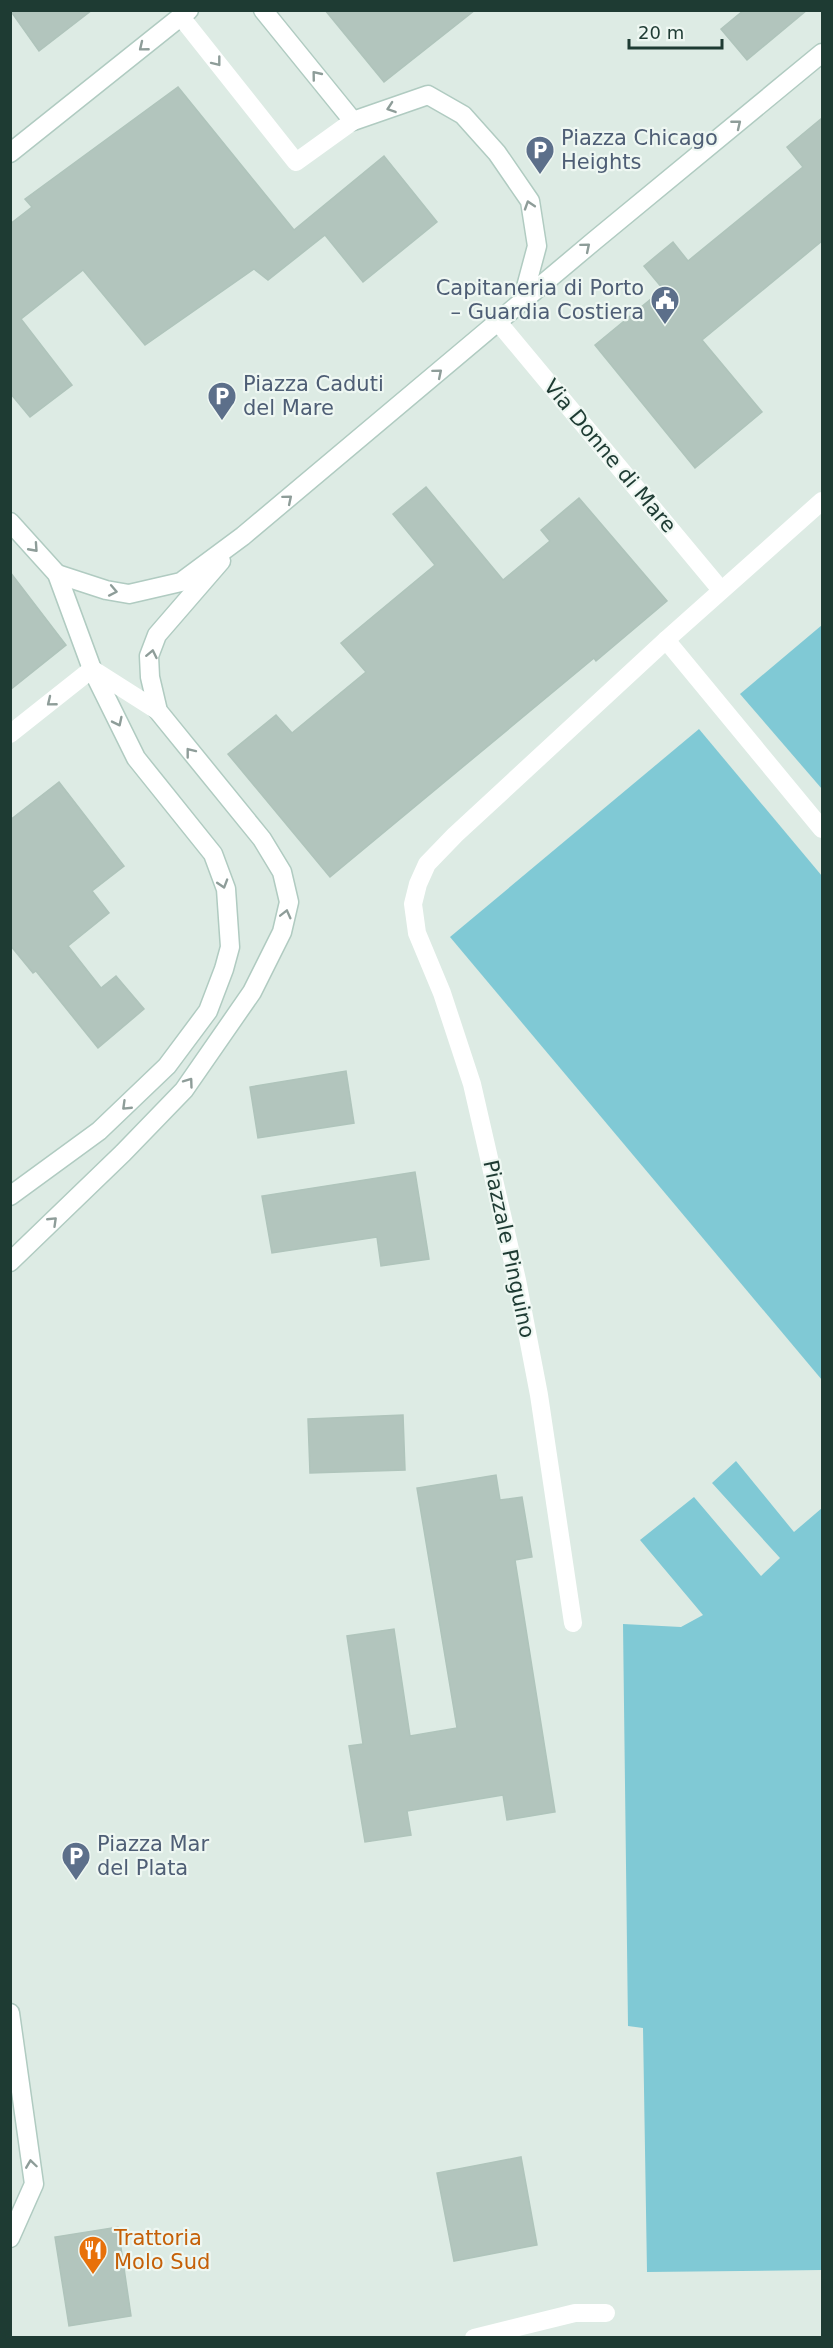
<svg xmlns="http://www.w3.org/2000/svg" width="833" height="2348" viewBox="0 0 833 2348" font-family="'DejaVu Sans',sans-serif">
<rect width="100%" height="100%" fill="#ddebe4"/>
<g fill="#80c9d5">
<polygon points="822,625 822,789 740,694"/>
<polygon points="699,729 822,876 822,1380 450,937"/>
<polygon points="736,1461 794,1532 822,1508 822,2270 647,2272 643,2028 628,2026 623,1624 681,1627 703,1615 640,1540 694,1497 761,1576 780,1558 712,1483"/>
</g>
<g fill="#b2c5bd" stroke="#afc4bb" stroke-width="1.5">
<polygon points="10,10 92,10 39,51"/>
<polygon points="325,10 475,10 384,82"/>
<polygon points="744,10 807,10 747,60 721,29"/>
<polygon points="178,87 294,230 384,156 437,222 363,282 325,235 268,280 254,269 145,345 83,270 21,319 72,385 30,417 10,393 10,224 32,207 25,199"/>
<polygon points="822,118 822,241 702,340 762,412 695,468 595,345 663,289 644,266 673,242 688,261 803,167 787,147"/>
<polygon points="426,487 503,580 550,541 541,530 579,498 667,601 596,661 594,658 330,877 228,754 276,715 292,733 366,672 341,643 435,565 393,514"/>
<polygon points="10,572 66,645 10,690"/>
<polygon points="59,782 124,866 92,891 109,913 68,946 101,988 116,976 144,1009 98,1048 36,971 33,973 10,945 10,820"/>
<polygon points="346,1071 354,1123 258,1138 250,1087"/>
<polygon points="415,1172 429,1259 381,1266 377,1237 272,1253 262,1196"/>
<polygon points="403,1415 405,1470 310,1473 308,1419"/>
<polygon points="496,1475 500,1500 522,1497 532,1557 515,1560 555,1812 507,1820 503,1795 407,1811 411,1835 365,1842 349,1746 363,1744 347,1636 394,1629 410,1736 457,1728 417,1488"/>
<polygon points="521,2157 537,2245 454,2261 437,2173"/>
<polygon points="118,2227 131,2316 69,2326 55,2237"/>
</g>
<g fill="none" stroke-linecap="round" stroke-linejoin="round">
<g stroke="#b0cbc1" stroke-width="21">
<g id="secondary">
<polyline points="263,10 353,121 428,95 463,115 497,153 530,201 537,246 522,302"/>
<polyline points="10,153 189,10"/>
<polyline points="10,522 57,574 92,669 136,758 213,854 226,889 230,947 224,969 208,1011 167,1066 99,1131 10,1196"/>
<polyline points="57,574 106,590 129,594 181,582 243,536 594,241 822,53"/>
<polyline points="10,1262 123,1153 184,1090 252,992 282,932 289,902 282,872 262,839 158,711 150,677 149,656 157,635 221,561"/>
<polyline points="10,2013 34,2184 10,2238"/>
</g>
</g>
<g stroke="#fff" stroke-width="18">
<polyline points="181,17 296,162 353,121"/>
<polyline points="498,322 721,590"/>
<polyline points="666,640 822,829"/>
<polyline points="10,734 92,669 158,711"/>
<polyline points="573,1623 539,1395 517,1280 472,1084 442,993 417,933 413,904 418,884 427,864 455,835 666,640 822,501"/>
<polyline points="474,2338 575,2313 606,2313"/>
</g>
<use href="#secondary" stroke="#fff" stroke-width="18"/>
</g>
<defs><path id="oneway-chevron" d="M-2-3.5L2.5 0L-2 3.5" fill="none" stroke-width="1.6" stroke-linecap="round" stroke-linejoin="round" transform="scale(1.5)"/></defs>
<g stroke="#8e9d99">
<use href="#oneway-chevron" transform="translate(143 47) rotate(141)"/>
<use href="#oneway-chevron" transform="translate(217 62) rotate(52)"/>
<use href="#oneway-chevron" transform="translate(316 75) rotate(-129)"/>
<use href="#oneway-chevron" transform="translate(391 108) rotate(161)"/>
<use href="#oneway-chevron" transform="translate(737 124) rotate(-39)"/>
<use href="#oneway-chevron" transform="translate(529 205) rotate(-108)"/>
<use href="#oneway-chevron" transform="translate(586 247) rotate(-40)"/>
<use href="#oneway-chevron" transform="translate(438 373) rotate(-40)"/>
<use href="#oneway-chevron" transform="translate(288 499) rotate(-40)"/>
<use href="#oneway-chevron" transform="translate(34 548) rotate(48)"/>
<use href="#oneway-chevron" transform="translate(113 591) rotate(11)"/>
<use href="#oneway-chevron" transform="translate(152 654) rotate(-78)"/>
<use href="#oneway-chevron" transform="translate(51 702) rotate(141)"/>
<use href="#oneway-chevron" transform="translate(118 722) rotate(64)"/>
<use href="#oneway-chevron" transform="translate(190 752) rotate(-128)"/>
<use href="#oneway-chevron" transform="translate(223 884) rotate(73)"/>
<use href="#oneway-chevron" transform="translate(286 914) rotate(-76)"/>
<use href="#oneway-chevron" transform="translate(189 1082) rotate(-54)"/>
<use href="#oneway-chevron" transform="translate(126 1106) rotate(136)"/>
<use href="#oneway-chevron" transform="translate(53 1221) rotate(-44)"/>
<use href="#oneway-chevron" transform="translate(31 2164) rotate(-98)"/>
</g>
<defs>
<g id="parking-pin" transform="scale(1.5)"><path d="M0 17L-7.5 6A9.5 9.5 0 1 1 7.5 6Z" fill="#5c6f8a" stroke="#eef7f2"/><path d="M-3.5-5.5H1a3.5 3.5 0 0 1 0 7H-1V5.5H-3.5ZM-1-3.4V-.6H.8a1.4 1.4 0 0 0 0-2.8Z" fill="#fff"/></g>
<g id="civic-pin" transform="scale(1.5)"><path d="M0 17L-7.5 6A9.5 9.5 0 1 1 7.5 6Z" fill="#5c6f8a" stroke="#eef7f2"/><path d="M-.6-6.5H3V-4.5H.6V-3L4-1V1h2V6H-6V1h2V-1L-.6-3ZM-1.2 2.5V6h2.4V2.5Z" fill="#fff"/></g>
<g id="restaurant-pin" transform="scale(1.5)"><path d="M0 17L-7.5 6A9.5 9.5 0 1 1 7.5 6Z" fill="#e8710a" stroke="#eef7f2"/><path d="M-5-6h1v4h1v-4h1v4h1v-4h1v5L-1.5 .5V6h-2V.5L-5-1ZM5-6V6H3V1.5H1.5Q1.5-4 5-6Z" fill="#fff"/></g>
</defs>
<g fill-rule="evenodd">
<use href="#parking-pin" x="540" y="150"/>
<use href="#civic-pin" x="665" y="300"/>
<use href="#parking-pin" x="222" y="396"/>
<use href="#parking-pin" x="76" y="1856"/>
<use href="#restaurant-pin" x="93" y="2250"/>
</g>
<g text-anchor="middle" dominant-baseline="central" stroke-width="4.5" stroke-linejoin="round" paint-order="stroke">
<g font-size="21" fill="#4e5e75" stroke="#eef7f2" text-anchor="start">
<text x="561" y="138">Piazza Chicago<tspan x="561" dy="24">Heights</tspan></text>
<text x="644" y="288" text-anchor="end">Capitaneria di Porto<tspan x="644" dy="24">– Guardia Costiera</tspan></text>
<text x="243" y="384">Piazza Caduti<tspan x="243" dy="24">del Mare</tspan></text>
<text x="97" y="1844">Piazza Mar<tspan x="97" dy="24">del Plata</tspan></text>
</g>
<g font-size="21" fill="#1e3b33" stroke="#eef7f2">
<text transform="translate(610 456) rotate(50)">Via Donne di Mare</text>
<text transform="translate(509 1249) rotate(78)">Piazzale Pinguino</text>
</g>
<g font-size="21" fill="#c56008" stroke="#eef7f2" text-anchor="start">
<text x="114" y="2238">Trattoria<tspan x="114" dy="24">Molo Sud</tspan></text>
</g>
</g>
<rect width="833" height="2348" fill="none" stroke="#1e3b33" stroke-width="24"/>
<path d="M629 39v9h93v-9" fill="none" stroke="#1e3b33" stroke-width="3"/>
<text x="638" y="39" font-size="18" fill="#1e3b33" stroke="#eef7f2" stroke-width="4.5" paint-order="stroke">20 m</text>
</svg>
